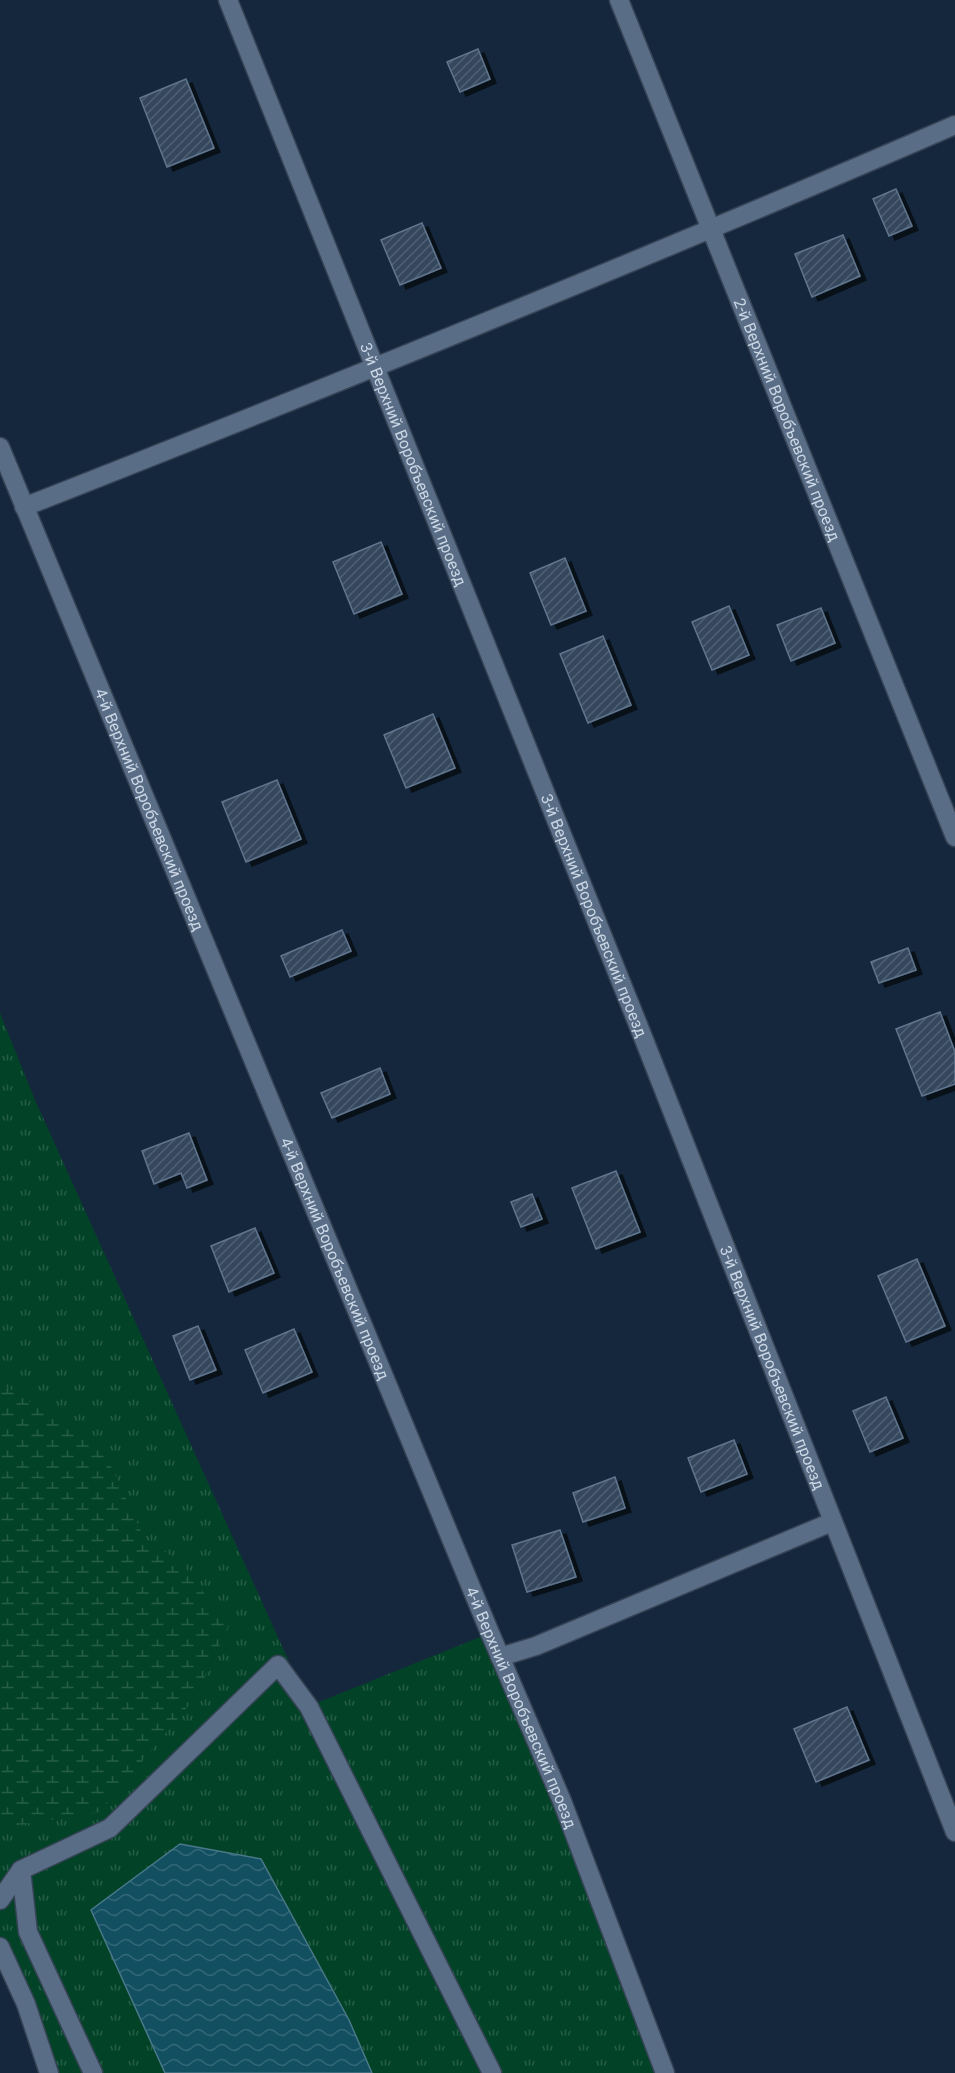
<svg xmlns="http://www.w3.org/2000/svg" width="955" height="2073" viewBox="0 0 955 2073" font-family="Roboto,sans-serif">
<defs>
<pattern id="grass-tufts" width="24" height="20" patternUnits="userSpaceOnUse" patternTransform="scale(1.5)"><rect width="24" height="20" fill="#024328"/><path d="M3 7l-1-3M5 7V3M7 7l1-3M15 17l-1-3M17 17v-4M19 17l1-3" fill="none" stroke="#265d47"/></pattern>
<pattern id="wetland-marsh" width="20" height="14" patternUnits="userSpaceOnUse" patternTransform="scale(1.5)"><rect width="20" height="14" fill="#024328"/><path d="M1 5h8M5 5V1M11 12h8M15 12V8" fill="none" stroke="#265d47"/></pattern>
<pattern id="water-waves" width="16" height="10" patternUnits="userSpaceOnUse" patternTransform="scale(1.5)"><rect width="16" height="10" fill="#124f61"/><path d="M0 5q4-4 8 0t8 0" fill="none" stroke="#336878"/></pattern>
<pattern id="building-hatch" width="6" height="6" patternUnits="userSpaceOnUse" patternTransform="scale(1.5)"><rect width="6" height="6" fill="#34475d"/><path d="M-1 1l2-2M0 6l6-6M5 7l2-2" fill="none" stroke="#506174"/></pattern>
<filter id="shadow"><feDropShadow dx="6" dy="4" stdDeviation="0" flood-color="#0009"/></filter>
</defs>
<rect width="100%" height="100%" fill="#15273c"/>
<polygon fill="url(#grass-tufts)" points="0,1013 35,1100 309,1706 490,1633 665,2073 45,2073 0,1947 0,1828 100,1811 183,1564 144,1538 103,1449 0,1383"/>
<polygon fill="url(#wetland-marsh)" points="0,1383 103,1449 144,1538 183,1564 228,1627 194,1699 100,1812 0,1828"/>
<polygon fill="url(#water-waves)" stroke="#4a7889" stroke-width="1.5" points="180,1844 261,1859 349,2020 372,2073 165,2073 91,1910"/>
<g fill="url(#building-hatch)" stroke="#60758e" stroke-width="1.5" filter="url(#shadow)">
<polygon points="478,49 490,79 460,92 447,62"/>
<polygon points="186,79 214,148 167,167 140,98"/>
<polygon points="896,189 912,226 889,236 873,199"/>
<polygon points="422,223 441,268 400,285 381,240"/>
<polygon points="843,235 860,276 812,297 795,254"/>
<polygon points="381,542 402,594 354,614 333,562"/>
<polygon points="565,558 586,611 551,625 530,573"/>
<polygon points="729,606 749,655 712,670 692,622"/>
<polygon points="821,608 835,643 791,661 777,625"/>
<polygon points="603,636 631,705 588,723 560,654"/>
<polygon points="433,714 455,768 406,788 384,735"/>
<polygon points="277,780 301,839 246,862 222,802"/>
<polygon points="342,930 351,951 290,977 281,956"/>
<polygon points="908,948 916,970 879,983 871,962"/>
<polygon points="940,1012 955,1052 955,1084 922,1096 896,1029"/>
<polygon points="380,1068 390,1094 332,1118 321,1093"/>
<polygon points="189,1133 207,1180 187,1188 181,1173 154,1184 142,1151"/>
<polygon points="616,1171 640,1232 596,1249 572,1188"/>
<polygon points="532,1194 542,1219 521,1227 511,1202"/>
<polygon points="255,1228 274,1273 229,1292 211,1246"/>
<polygon points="917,1259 945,1326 906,1342 878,1276"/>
<polygon points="198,1326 216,1370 190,1380 173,1336"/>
<polygon points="294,1329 312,1372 263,1393 245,1350"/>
<polygon points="886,1397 903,1438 870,1452 853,1411"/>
<polygon points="734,1440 747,1474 701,1492 688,1458"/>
<polygon points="615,1477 625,1508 583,1522 573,1493"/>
<polygon points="560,1530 576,1577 527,1592 512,1545"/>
<polygon points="847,1707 869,1760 816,1782 794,1729"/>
</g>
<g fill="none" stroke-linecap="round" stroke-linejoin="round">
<g stroke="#364355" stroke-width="21">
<g id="service">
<path d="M24,507C337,384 647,258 955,125"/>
<polyline points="500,1657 536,1646 832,1522"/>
<polyline points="0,1900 21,1870"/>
<polyline points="93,2073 28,1932 21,1870 110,1828 278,1665 309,1707 492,2073"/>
</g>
</g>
<g stroke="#364355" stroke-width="21">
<g id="minor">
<path id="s1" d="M228,0L643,1037L955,1832"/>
<path id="s2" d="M619,0L955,837"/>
<path id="s3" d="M0,447L490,1633L562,1801L665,2073"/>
<polyline points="0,1947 26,2004 49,2073"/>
</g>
</g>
<use href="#service" stroke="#596e86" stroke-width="18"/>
<use href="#minor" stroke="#596e86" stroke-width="18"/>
</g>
<g text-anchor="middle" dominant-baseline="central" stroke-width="4.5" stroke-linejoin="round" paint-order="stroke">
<g font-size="16" fill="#cbd7e5" stroke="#080f19">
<text stroke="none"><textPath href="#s2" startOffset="452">2-й Верхний Воробъевский проезд</textPath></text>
<text stroke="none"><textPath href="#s1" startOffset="500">3-й Верхний Воробъевский проезд</textPath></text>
<text stroke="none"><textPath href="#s3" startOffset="392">4-й Верхний Воробъевский проезд</textPath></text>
<text stroke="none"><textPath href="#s1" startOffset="986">3-й Верхний Воробъевский проезд</textPath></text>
<text stroke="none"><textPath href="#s3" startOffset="878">4-й Верхний Воробъевский проезд</textPath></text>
<text stroke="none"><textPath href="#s1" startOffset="1472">3-й Верхний Воробъевский проезд</textPath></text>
<text stroke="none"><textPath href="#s3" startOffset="1364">4-й Верхний Воробъевский проезд</textPath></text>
</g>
</g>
</svg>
